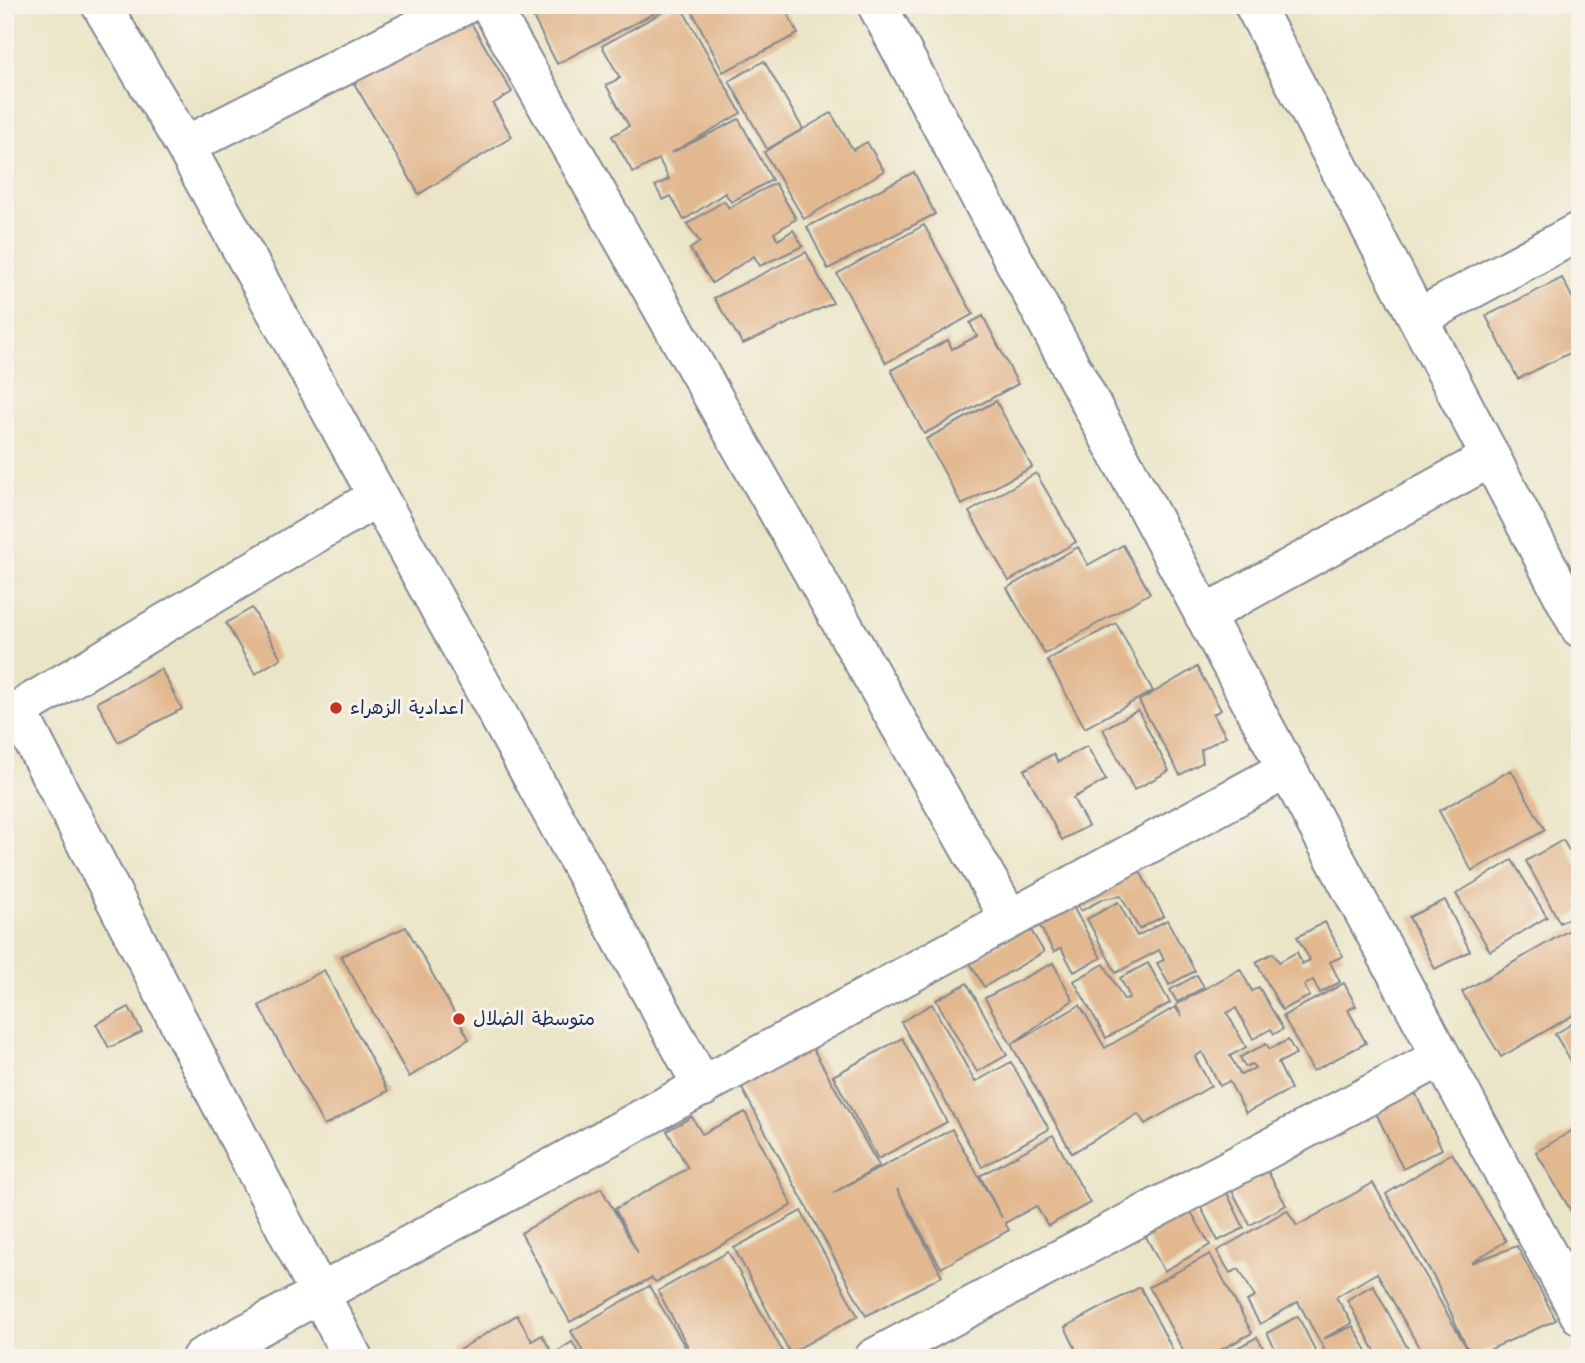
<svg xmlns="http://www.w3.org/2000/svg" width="1585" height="1363" viewBox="0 0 1585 1363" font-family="'Architects Daughter','Playpen Sans Arabic',sans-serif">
<rect width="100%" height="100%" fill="#f7f3e8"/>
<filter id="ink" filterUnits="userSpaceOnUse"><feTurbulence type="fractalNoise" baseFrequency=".0143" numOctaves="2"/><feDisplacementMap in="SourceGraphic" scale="14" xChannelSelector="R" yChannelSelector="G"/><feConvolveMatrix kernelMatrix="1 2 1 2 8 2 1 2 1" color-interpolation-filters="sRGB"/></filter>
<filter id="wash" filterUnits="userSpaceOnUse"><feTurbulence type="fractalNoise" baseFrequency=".00686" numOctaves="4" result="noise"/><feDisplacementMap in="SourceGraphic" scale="28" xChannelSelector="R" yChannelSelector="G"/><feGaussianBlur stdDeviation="1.57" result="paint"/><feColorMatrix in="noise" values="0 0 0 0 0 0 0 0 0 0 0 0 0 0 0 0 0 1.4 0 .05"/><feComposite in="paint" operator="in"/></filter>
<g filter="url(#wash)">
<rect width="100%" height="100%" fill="#ebe5c7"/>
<g id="blocks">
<g fill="#e2b88f">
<polygon points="527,5 607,6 670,5 557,64"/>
<polygon points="675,5 680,5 741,113 671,153 739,119 772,180 731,202 725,193 684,220 671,196 663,200 655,186 669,179 659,159 633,173 612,136 629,126 606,85 620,78 602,46"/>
<polygon points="689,5 783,5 798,34 723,72"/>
<polygon points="467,16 512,92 493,104 512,137 419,194 354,83"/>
<polygon points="764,61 803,129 767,149 729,81"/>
<polygon points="831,113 853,150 867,142 884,171 804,219 764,152"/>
<polygon points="914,172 935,214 828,269 807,227"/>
<polygon points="775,183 796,219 774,233 778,240 793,230 803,246 760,266 754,256 712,283 690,249 700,242 687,224 724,201 729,208"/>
<polygon points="924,225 973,314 886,363 837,274"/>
<polygon points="806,252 833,303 743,344 714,298"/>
<polygon points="1562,278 1580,312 1580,348 1518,379 1486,316"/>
<polygon points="983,316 1018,384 924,434 891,370 948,340 952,349 977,336 970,323"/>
<polygon points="996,401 1032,467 962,505 926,439"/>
<polygon points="1036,473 1076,542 1009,581 969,512"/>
<polygon points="1123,545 1150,593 1045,654 1007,588 1078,547 1088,565"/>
<polygon points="252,608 281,658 255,674 226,623"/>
<polygon points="1116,623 1153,691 1085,728 1047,660"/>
<polygon points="1197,667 1221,710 1213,714 1226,736 1201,750 1203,762 1180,775 1139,701"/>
<polygon points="161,669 182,709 118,742 97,702"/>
<polygon points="1138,710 1169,771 1134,790 1103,729"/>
<polygon points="1087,746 1106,780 1073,798 1088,826 1062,840 1024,770 1053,754 1058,762"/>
<polygon points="1511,770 1545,830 1472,871 1439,811"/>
<polygon points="1563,840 1580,870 1580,912 1560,923 1526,861"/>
<polygon points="1512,860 1547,917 1490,951 1456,894"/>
<polygon points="1138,868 1164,916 1139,929 1121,896 1103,899 1081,911 1076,903"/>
<polygon points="1445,900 1470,951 1435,969 1409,917"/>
<polygon points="1118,902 1137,936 1167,920 1195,971 1169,985 1157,963 1164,960 1159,950 1116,973 1087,919"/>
<polygon points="1072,905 1101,958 1074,972 1061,948 1054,952 1038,923"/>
<polygon points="1325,922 1343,956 1330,962 1340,982 1320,993 1313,980 1304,986 1310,996 1282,1010 1256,962 1273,953 1279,962 1297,952 1302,964 1310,960 1297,937"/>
<polygon points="1580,924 1580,1011 1501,1057 1462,992"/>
<polygon points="406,927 469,1039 409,1077 341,956"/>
<polygon points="1029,927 1044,952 984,987 970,963"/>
<polygon points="1053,963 1073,1000 1012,1044 1080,1005 1105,1048 1175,1007 1182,1017 1176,1005 1240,969 1252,991 1259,987 1283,1029 1274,1034 1271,1029 1253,1039 1236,1008 1227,1013 1246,1047 1230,1056 1241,1075 1255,1068 1252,1064 1245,1067 1240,1057 1266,1044 1270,1049 1288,1040 1296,1054 1278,1063 1291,1089 1246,1113 1229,1081 1220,1086 1202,1052 1195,1057 1211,1086 1145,1124 1138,1114 1072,1153 985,998"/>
<polygon points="1148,963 1170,1003 1106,1038 1074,981 1104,964 1124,1000 1130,997 1120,978"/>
<polygon points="324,970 388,1091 324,1126 259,1006"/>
<polygon points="1197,975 1204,987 1177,1002 1170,990"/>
<polygon points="967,983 1007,1055 977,1072 936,1000"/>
<polygon points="1344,983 1356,1006 1348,1010 1366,1043 1313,1071 1283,1016"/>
<polygon points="932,1004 975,1082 1011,1062 1049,1129 982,1167 901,1022"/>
<polygon points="129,1007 142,1032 109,1048 96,1024"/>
<polygon points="1580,1019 1580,1077 1555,1034"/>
<polygon points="902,1038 947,1122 878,1159 833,1076"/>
<polygon points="811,1045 879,1166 833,1193 952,1129 1002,1218 980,1176 1053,1135 1090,1203 1048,1226 1036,1206 1005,1223 1009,1230 941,1268 897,1189 942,1276 866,1316 740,1085"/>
<polygon points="1414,1090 1442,1149 1403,1169 1374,1109"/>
<polygon points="745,1112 792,1205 656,1282 651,1278 570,1322 521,1233 601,1188 638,1253 615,1209 688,1168 667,1131 692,1117 702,1134"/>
<polygon points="1580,1126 1580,1226 1536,1152"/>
<polygon points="1452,1153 1506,1241 1471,1263 1517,1246 1556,1320 1471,1358 1425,1358 1377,1273 1336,1297 1352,1323 1323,1339 1353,1326 1371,1358 1329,1358 1298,1302 1260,1324 1247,1301 1255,1297 1239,1269 1230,1273 1217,1251 1287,1210 1297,1226 1373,1183 1469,1352 1436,1281 1386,1194"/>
<polygon points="1266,1168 1286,1205 1250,1225 1230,1187"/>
<polygon points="1226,1191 1244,1228 1218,1241 1199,1204"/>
<polygon points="1190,1210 1210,1245 1164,1271 1145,1235"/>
<polygon points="801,1211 858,1316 790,1353 734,1248"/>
<polygon points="728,1252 784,1354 777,1358 694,1358 658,1291"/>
<polygon points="1210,1254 1252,1333 1206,1358 1187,1358 1149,1287"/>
<polygon points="1373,1285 1413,1358 1379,1358 1347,1300"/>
<polygon points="649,1286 692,1358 587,1358 571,1331"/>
<polygon points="1140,1287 1177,1358 1080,1358 1065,1327"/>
<polygon points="517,1315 532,1341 542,1335 553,1354 572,1342 582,1358 464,1358 459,1350"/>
<polygon points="1298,1316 1319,1358 1280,1358 1267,1333"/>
<polygon points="1257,1337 1269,1358 1219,1358"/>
</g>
</g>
</g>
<g filter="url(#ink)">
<use href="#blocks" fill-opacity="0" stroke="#838a92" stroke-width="2"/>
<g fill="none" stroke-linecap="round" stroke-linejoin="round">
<g stroke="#838a92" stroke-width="42">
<g id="minor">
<polyline points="101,5 185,146 703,1087"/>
<polyline points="490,5 1010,919"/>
<polyline points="877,5 1580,1315"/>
<polyline points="1254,5 1580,628"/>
<polyline points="185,146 464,5"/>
<polyline points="1418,318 1580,231"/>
<polyline points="1204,615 1490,458"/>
<polyline points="17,710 353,1358"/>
<polyline points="5,718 377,497"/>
<polyline points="201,1358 1287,769"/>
<polyline points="874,1358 1441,1057"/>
</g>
</g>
<use href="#minor" stroke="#fff" stroke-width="38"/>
</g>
</g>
<g fill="#c8321e" stroke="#f7f3e8" stroke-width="2.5">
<circle cx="336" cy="708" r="7"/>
<circle cx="459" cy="1019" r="7"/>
</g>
<g text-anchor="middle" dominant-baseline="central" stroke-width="6" stroke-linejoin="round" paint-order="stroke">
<g font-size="19" fill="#1b2f5e" stroke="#f7f3e8" text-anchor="start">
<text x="350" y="708">اعدادية الزهراء</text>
<text x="473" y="1019">متوسطة الضلال</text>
</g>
</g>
<rect width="1585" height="1363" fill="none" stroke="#f7f3e8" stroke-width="28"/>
</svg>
